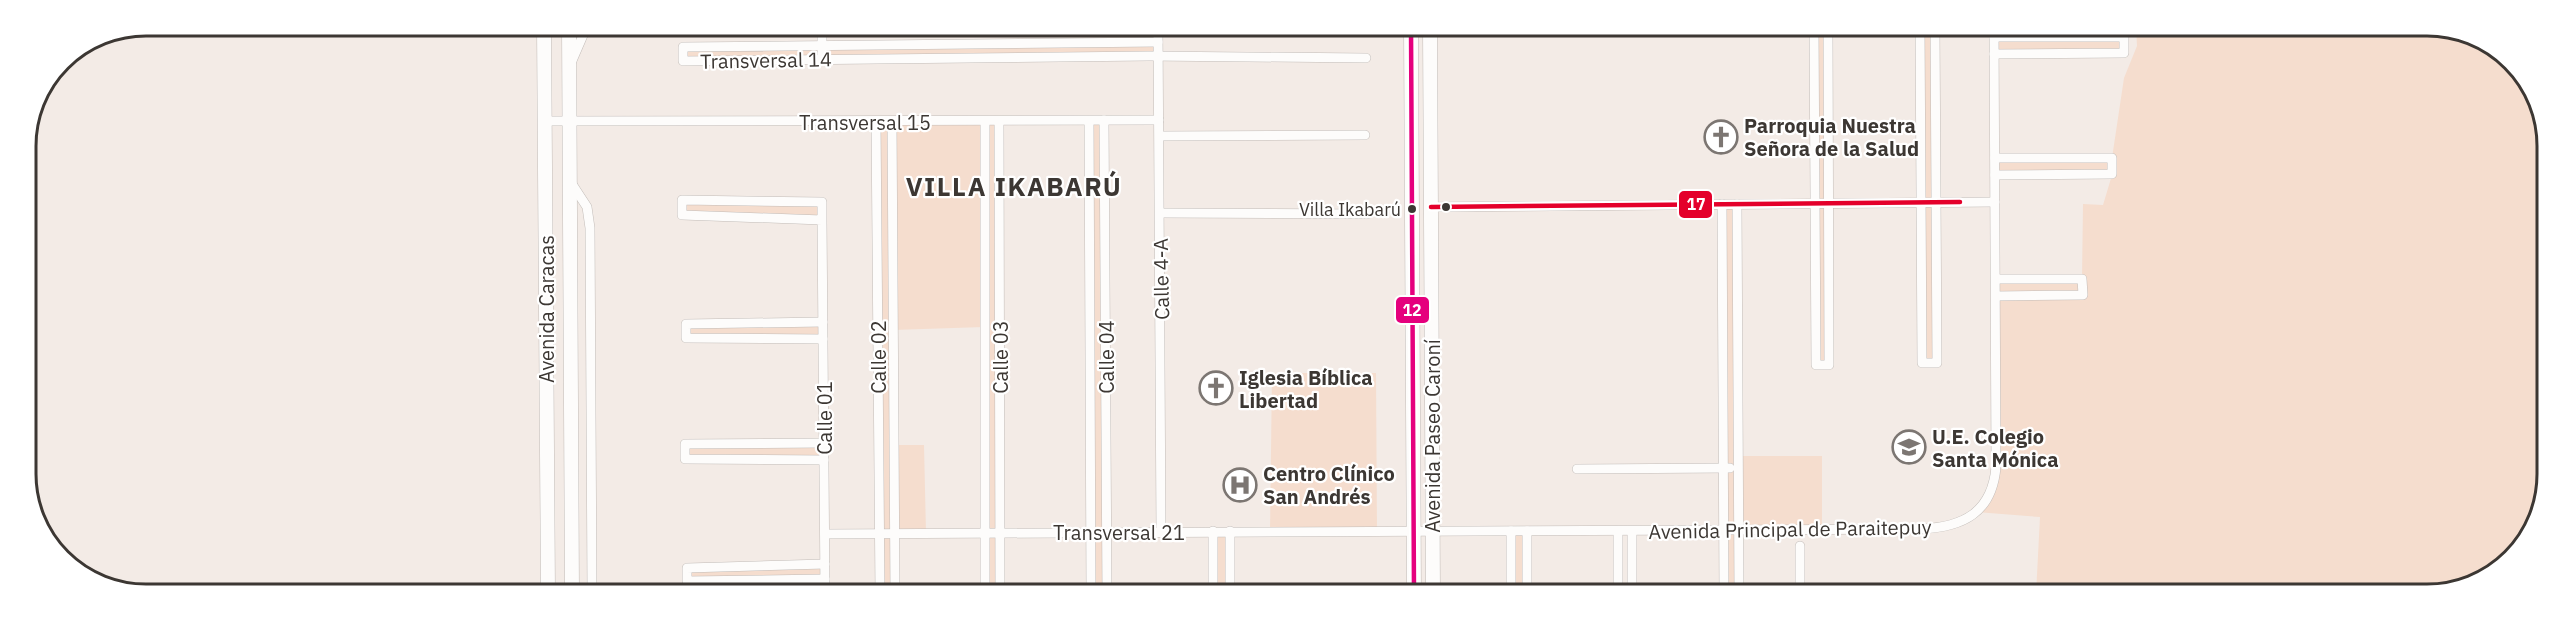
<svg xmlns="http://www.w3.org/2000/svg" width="2573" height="620" viewBox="0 0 2573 620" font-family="'IBM Plex Sans',sans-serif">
<rect width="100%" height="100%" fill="#f3ebe6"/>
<g fill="#f5ddce">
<polygon points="1473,27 1584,27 1584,33 1473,31"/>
<polygon points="1814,27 1828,27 1829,365 1816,365"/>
<polygon points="1920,27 1935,27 1937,363 1922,363"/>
<polygon points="2136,27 2450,28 2512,60 2545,122 2545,497 2507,564 2435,594 2036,594 2040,517 1976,512 1992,487 1996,279 2082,279 2083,204 2103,205 2112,175 1995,175 1995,158 2112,158 2124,78 2137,46"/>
<polygon points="1994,37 2124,37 2124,53 1994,54"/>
<polygon points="1159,42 1159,56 683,61 683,47"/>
<polygon points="999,121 1000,593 985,593 984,327 893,330 894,445 924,445 926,533 895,533 895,593 880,593 877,122"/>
<polygon points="1089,121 1104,121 1107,593 1091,593"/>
<polygon points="682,200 822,202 822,218 682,215"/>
<polygon points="1722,204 1737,204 1738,456 1822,456 1822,530 1738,530 1739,594 1724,594"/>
<polygon points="823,322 823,338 686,338 686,324"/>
<polygon points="1272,373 1376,373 1377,531 1270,532"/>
<polygon points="824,443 824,460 685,459 685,444"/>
<rect x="1213" y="531" width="17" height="62"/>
<rect x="1511" y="531" width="16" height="62"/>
<polygon points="824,564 824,579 687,581 687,568"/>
</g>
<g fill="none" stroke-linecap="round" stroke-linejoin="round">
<g stroke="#c2bcb8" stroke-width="10">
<g id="street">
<polyline points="1158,26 1161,532"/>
<polyline points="1814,27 1816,365 1829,365 1828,27"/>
<polyline points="1920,27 1922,363 1937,363 1935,27"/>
<polyline points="1994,37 2124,37 2124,53 1994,54"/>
<polyline points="1158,42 683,47 683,61 1149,56 1366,58"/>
<polyline points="822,60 822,26"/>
<polyline points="571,63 587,26"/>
<polyline points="1104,120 1107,593"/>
<polyline points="545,121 1159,120"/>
<polyline points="985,121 985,593"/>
<polyline points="999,121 1000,593"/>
<polyline points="1089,121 1091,593"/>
<polyline points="876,122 880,593"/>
<polyline points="892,122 895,593"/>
<polyline points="1160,136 1365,135"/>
<polyline points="1995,158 2112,158 2112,174 1995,175"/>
<polyline points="570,181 587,207 590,228 592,593"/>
<polyline points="1722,204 1724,594"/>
<polyline points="1737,204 1739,594"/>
<polyline points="1431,207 1995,202"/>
<polyline points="1160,213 1368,214"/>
<path d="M822,220L682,215V200L822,202V220C823,344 824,468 825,593"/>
<polyline points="1996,279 2082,279 2083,295 1996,296"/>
<polyline points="823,322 686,324 686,338 823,339"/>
<polyline points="824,443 685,444 685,459 824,460"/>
<polyline points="1577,469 1730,468"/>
<polyline points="1213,531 1213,593"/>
<polyline points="1230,531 1230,593"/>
<polyline points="1511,531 1511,593"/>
<polyline points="1527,531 1527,593"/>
<polyline points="1618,531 1618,594"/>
<polyline points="1632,531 1632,594"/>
<path d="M825,534L1921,529C1963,527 1992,513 1996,467L1994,27"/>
<polyline points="1800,546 1800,594"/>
<polyline points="825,564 687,568 687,581 825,579"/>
</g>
</g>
<g stroke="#c2bcb8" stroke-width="15">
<g id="secondary">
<polyline points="544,26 548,593"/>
<polyline points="569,26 572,593"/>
<polyline points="1411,27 1414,593"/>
<polyline points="1430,27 1433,593"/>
</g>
</g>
<use href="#street" stroke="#fdfcfb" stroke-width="9"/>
<use href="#secondary" stroke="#fdfcfb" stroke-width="14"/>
<g stroke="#fff" stroke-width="9">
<polyline id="bus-1" points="1411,27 1414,593"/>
</g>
<g stroke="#fff" stroke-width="9">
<polyline id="bus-2" points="1431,207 1960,202"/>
</g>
<use href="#bus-1" stroke="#e5007d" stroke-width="4.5"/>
<use href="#bus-2" stroke="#e4002b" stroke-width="4.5"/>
</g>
<defs>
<g id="church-ring" transform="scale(1.725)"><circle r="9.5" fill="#fff" stroke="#7c7672" stroke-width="1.5"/><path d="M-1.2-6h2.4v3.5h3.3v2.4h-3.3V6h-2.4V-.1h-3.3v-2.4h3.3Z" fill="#7c7672"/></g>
<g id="school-ring" transform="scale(1.725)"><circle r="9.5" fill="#fff" stroke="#7c7672" stroke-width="1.5"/><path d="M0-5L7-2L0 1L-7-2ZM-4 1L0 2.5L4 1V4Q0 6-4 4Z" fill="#7c7672"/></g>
<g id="hospital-ring" transform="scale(1.725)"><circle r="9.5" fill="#fff" stroke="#7c7672" stroke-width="1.5"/><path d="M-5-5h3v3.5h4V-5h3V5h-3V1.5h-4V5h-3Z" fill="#7c7672"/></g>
</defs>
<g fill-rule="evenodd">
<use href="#church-ring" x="1721" y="137"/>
<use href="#church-ring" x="1216" y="388"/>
<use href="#school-ring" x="1909" y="447"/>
<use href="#hospital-ring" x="1240" y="485"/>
</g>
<g fill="#3c3733" stroke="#fff" stroke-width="2">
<circle cx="1446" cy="207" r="5"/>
<circle cx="1412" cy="209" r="5"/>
</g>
<g text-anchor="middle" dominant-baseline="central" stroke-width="4.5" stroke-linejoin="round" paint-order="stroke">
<g font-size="18" fill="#3c3733" stroke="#fff" text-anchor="end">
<text x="1401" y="209">Villa Ikabarú</text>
</g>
<g font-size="20" fill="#3c3733" stroke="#fff">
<text transform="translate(766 60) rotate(-1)">Transversal 14</text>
<text x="865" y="122">Transversal 15</text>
<text transform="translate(1161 279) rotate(-91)">Calle 4-A</text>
<text transform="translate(546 309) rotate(-90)">Avenida Caracas</text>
<text transform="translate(878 357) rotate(-90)">Calle 02</text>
<text transform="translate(1000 357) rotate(-90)">Calle 03</text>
<text transform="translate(1106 357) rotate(-90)">Calle 04</text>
<text transform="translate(824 418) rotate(-90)">Calle 01</text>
<text transform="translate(1432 436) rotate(-90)">Avenida Paseo Caroní</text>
<text transform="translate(1790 529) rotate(-1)">Avenida Principal de Paraitepuy</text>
<text x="1119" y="532">Transversal 21</text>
</g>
<g font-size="20" font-weight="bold" fill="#3c3733" stroke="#fff" text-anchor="start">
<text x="1744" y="125">Parroquia Nuestra<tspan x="1744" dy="23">Señora de la Salud</tspan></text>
<text x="1239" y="377">Iglesia Bíblica<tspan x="1239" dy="23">Libertad</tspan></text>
<text x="1932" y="436">U.E. Colegio<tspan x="1932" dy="23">Santa Mónica</tspan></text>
<text x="1263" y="473">Centro Clínico<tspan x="1263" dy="23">San Andrés</tspan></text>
</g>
<g font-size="26" font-weight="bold" letter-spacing="1.5" fill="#3c3733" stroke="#fff">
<text x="1014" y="186">VILLA IKABARÚ</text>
</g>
</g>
<path d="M0 0H2573V620H0ZM146 36H2427A110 110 0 0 1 2537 146V474A110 110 0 0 1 2427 584H146A110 110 0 0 1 36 474V146A110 110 0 0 1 146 36Z" fill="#fff" fill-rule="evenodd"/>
<path fill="none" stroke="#3c3733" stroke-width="3" d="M146 36H2427A110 110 0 0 1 2537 146V474A110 110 0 0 1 2427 584H146A110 110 0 0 1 36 474V146A110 110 0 0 1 146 36Z"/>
<g stroke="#fff" stroke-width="2">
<rect x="1678" y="190" width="35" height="29" rx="6" fill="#e4002b"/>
<rect x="1395" y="296" width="35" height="28" rx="6" fill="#e5007d"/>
</g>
<g font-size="16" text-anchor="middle" font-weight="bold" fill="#fff">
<text x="1696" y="210">17</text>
<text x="1412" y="316">12</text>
</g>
</svg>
